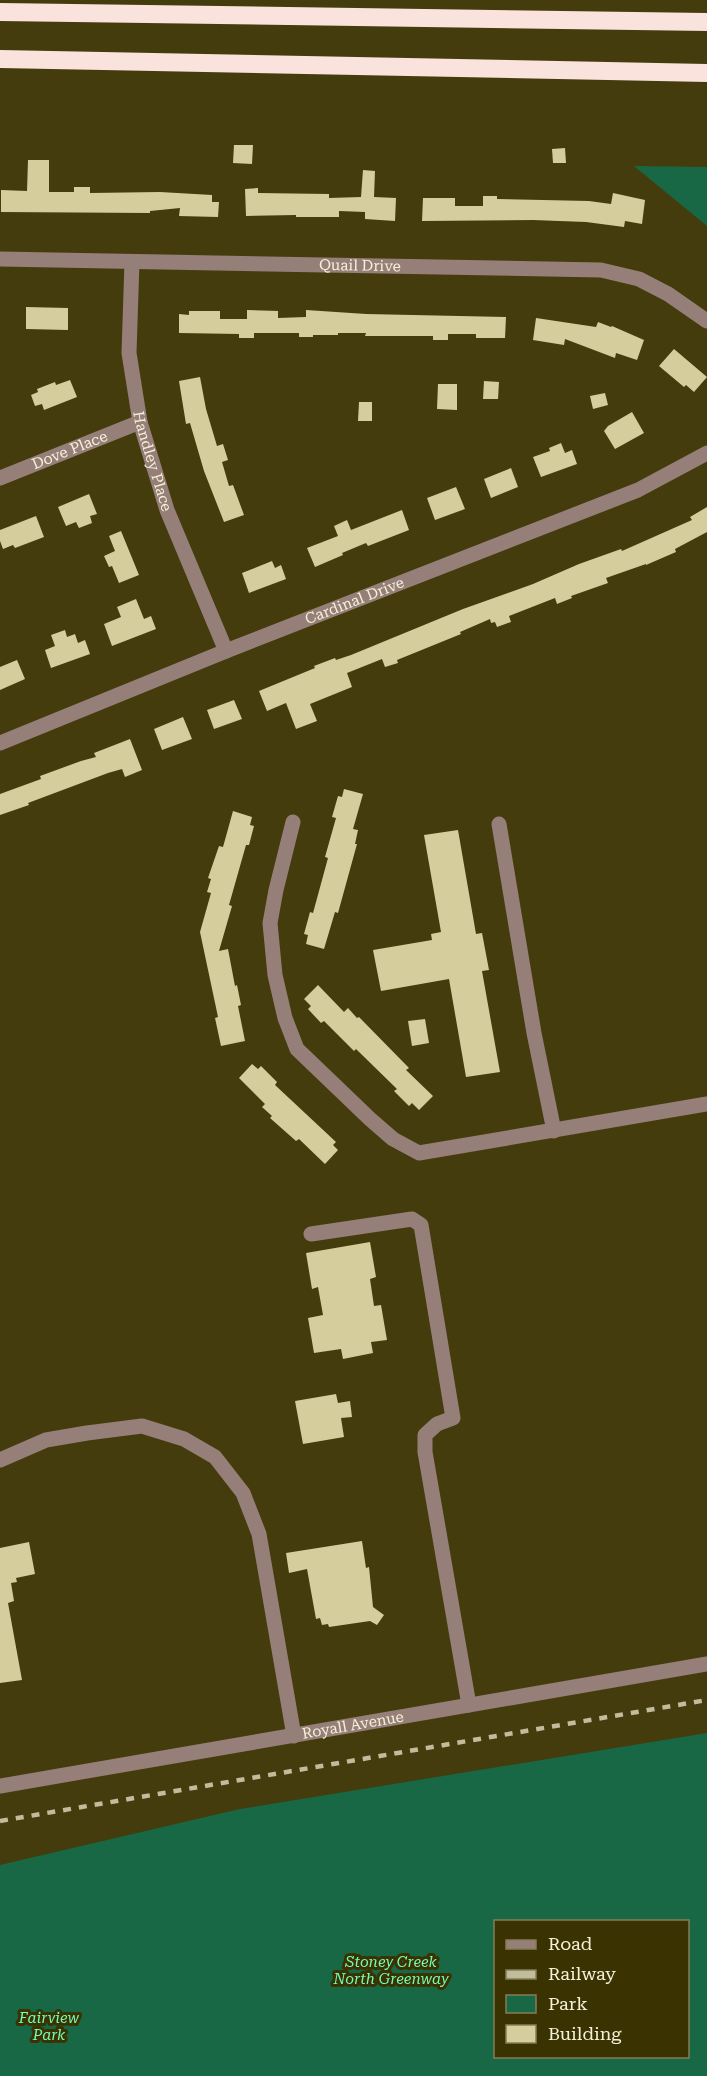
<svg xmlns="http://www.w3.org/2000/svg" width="707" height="2076" viewBox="0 0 707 2076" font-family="'Roboto Serif',serif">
<rect width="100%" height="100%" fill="#443c0d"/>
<g fill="#186845" fill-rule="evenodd">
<polygon points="634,166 707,167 707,226"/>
<path d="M707,1733V2076H0V1865L240,1809ZM496,1922H688V2056H496Z"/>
</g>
<g fill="#d6cd9d">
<polygon points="234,145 253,145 252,164 233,163"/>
<polygon points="565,148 566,163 553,163 552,149"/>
<polygon points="28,160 49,160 49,192 74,192 74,187 90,187 90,193 160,192 212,195 212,202 219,202 218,217 179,216 180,208 150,211 150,213 1,212 1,190 27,191"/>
<polygon points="363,170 375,171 374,197 396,198 395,221 365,219 365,212 339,211 339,217 296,217 296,215 246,216 245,189 258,188 258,193 329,194 329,198 361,197"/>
<polygon points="613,193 645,200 642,224 625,221 624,227 586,222 533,220 422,221 423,198 455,198 455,206 483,206 483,196 497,196 497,199 589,201 611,204"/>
<polygon points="26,307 68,308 68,330 26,329"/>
<polygon points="247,310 278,311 278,318 306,317 306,310 366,314 506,317 505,338 476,338 476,334 448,334 448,340 433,340 433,336 365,336 366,333 338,333 338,335 313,335 313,337 299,337 299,333 254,333 254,338 239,338 239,334 179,333 179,314 189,315 189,311 220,311 220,319 247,319"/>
<polygon points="536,318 596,327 598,322 611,327 612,326 644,340 637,360 616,353 615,358 565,339 564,345 533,340"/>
<polygon points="674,349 707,377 694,392 686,385 684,387 659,366"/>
<polygon points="200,377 206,409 217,446 223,444 228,460 222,462 229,486 233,485 244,515 224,522 204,471 190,423 186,424 179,381"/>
<polygon points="70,380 77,397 44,410 42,404 35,406 31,395 38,392 37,389 55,382 56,385"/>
<polygon points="484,381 499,382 498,399 483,399"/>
<polygon points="438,384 457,384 457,410 437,409"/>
<polygon points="605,393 608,405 593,409 590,396"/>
<polygon points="359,402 372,402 372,421 358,421"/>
<polygon points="632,412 644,433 615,449 604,431 608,426"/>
<polygon points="561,443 565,453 572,450 577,464 541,477 533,457 550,451 549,448"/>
<polygon points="511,468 518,487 491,498 484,479"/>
<polygon points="456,487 465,509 435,520 427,498"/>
<polygon points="89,494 97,514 90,516 92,523 79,528 76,522 66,526 58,507"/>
<polygon points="707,507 707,532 675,549 676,552 646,565 646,564 606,578 608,583 571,596 572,598 557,604 555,598 509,616 511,622 497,627 495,622 491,623 490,619 460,632 461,634 397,660 398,663 385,667 382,659 347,673 352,687 310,704 317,721 296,729 286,703 267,711 259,691 315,668 314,666 335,658 336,660 351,655 463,609 533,584 579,564 621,549 622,551 692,520 690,517"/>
<polygon points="402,510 409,530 368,546 366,543 342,553 343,555 315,567 307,548 338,536 334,526 347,520 351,530"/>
<polygon points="36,516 44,537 15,548 13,545 3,549 0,541 0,530"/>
<polygon points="121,531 139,575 119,583 112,566 109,567 104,556 115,551 109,536"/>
<polygon points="272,561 275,568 281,565 286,579 249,593 242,573"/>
<polygon points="136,599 144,619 151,616 156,629 112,646 104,624 121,617 117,607"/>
<polygon points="65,630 67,637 75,634 78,643 85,640 90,654 51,668 45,650 55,646 51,635"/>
<polygon points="17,660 25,679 0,690 0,667"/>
<polygon points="234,700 242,719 214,729 207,710"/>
<polygon points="183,717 192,739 162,750 154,729"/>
<polygon points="130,739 142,770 125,777 122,769 108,773 28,803 29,805 0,815 0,794 41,779 40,776 81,761 96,757 94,753"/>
<polygon points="344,789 363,794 353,829 358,830 355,844 357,844 338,913 335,912 324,949 306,944 308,935 304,934 310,912 313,913 328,858 325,857 336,818 332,817 338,796 342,797"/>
<polygon points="233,811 252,817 250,825 254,826 249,845 246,845 229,905 232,906 219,951 228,949 235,986 237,985 241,1005 238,1006 245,1041 221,1046 215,1018 218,1017 200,932 211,893 207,892 211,879 208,878 219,846 223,847"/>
<polygon points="458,830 476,934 482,933 489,970 482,971 500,1072 466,1077 449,979 381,991 373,950 432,940 431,934 441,932 424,835"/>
<polygon points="318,985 344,1012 348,1008 357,1018 359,1017 409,1068 406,1070 433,1096 419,1110 412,1103 409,1106 394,1091 397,1089 356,1049 354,1051 324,1021 321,1023 308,1009 311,1006 304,999"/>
<polygon points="425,1019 429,1043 412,1046 408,1021"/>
<polygon points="252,1064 258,1069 261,1066 277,1082 275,1085 336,1142 333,1145 338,1150 325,1164 299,1139 296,1141 270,1118 272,1116 262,1107 265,1104 239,1078"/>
<polygon points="370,1242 376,1277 370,1279 374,1306 381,1305 387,1340 371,1342 373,1353 343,1359 341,1349 314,1353 308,1318 323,1315 318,1287 312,1289 306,1253"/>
<polygon points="336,1394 338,1403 350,1401 352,1417 341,1418 344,1437 303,1444 295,1401"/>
<polygon points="362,1541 366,1568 369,1567 373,1607 384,1615 377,1625 370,1621 329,1627 328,1624 322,1625 320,1618 316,1619 307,1569 289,1573 286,1553"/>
<polygon points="29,1542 35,1574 16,1578 17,1582 11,1583 14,1601 8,1603 22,1680 0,1683 0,1548"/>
</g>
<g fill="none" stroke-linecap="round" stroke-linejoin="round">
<g stroke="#957f78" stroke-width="15">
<path id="s1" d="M0,259L601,270L639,279L668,294L707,321"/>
<path id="s2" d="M132,262L129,353L140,422L167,510L226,651"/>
<path id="s3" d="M0,478L140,422"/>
<path id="s4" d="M0,743L226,651L638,490L707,453"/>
<polyline points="293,822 276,890 270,923 275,975 285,1018 297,1049 370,1119 393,1139 419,1153 707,1104"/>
<polyline points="499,824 534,1033 554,1131"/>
<polyline points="311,1234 412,1219 421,1225 453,1418 437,1424 425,1435 425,1452 469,1705"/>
<polyline points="0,1460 46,1440 87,1433 142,1426 184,1439 215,1457 243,1493 259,1534 294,1736"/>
<path id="s5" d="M0,1786L707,1664"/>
</g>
<g stroke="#f9e3dc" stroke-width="18">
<polyline points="0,12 707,22"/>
<polyline points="0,59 707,73"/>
</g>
<polyline stroke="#c1bc9c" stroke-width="4.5" stroke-dasharray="8 8" stroke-linecap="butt" points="0,1821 707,1700"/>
</g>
<g text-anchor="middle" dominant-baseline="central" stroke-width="6" stroke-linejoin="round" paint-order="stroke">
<g font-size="15" fill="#f5f1d8" stroke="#3a3201">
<text stroke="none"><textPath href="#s1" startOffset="360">Quail Drive</textPath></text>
<text stroke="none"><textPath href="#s3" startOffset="75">Dove Place</textPath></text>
<text stroke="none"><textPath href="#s2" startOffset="202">Handley Place</textPath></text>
<text stroke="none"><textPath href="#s4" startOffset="382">Cardinal Drive</textPath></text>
<text stroke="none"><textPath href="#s5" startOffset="358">Royall Avenue</textPath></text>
</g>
<g font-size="15" font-style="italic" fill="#74fcb8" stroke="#3a3201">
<text x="391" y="1962">Stoney Creek<tspan x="391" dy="17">North Greenway</tspan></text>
<text x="49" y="2018">Fairview<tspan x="49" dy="17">Park</tspan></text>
</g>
</g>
<rect x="494" y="1920" width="195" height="138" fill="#3a3201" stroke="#857e57" stroke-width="1.5"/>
<rect x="506" y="1940" width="30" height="9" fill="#957f78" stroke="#857e57" stroke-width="1.5"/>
<text x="548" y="1950" font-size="18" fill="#f5f1d8">Road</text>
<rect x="506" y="1970" width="30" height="9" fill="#c1bc9c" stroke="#857e57" stroke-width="1.5"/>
<text x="548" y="1980" font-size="18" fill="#f5f1d8">Railway</text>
<rect x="506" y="1995" width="30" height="18" fill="#186845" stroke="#857e57" stroke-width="1.5"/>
<text x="548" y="2010" font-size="18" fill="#f5f1d8">Park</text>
<rect x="506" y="2025" width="30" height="18" fill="#d6cd9d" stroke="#857e57" stroke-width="1.5"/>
<text x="548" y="2040" font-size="18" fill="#f5f1d8">Building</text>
</svg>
